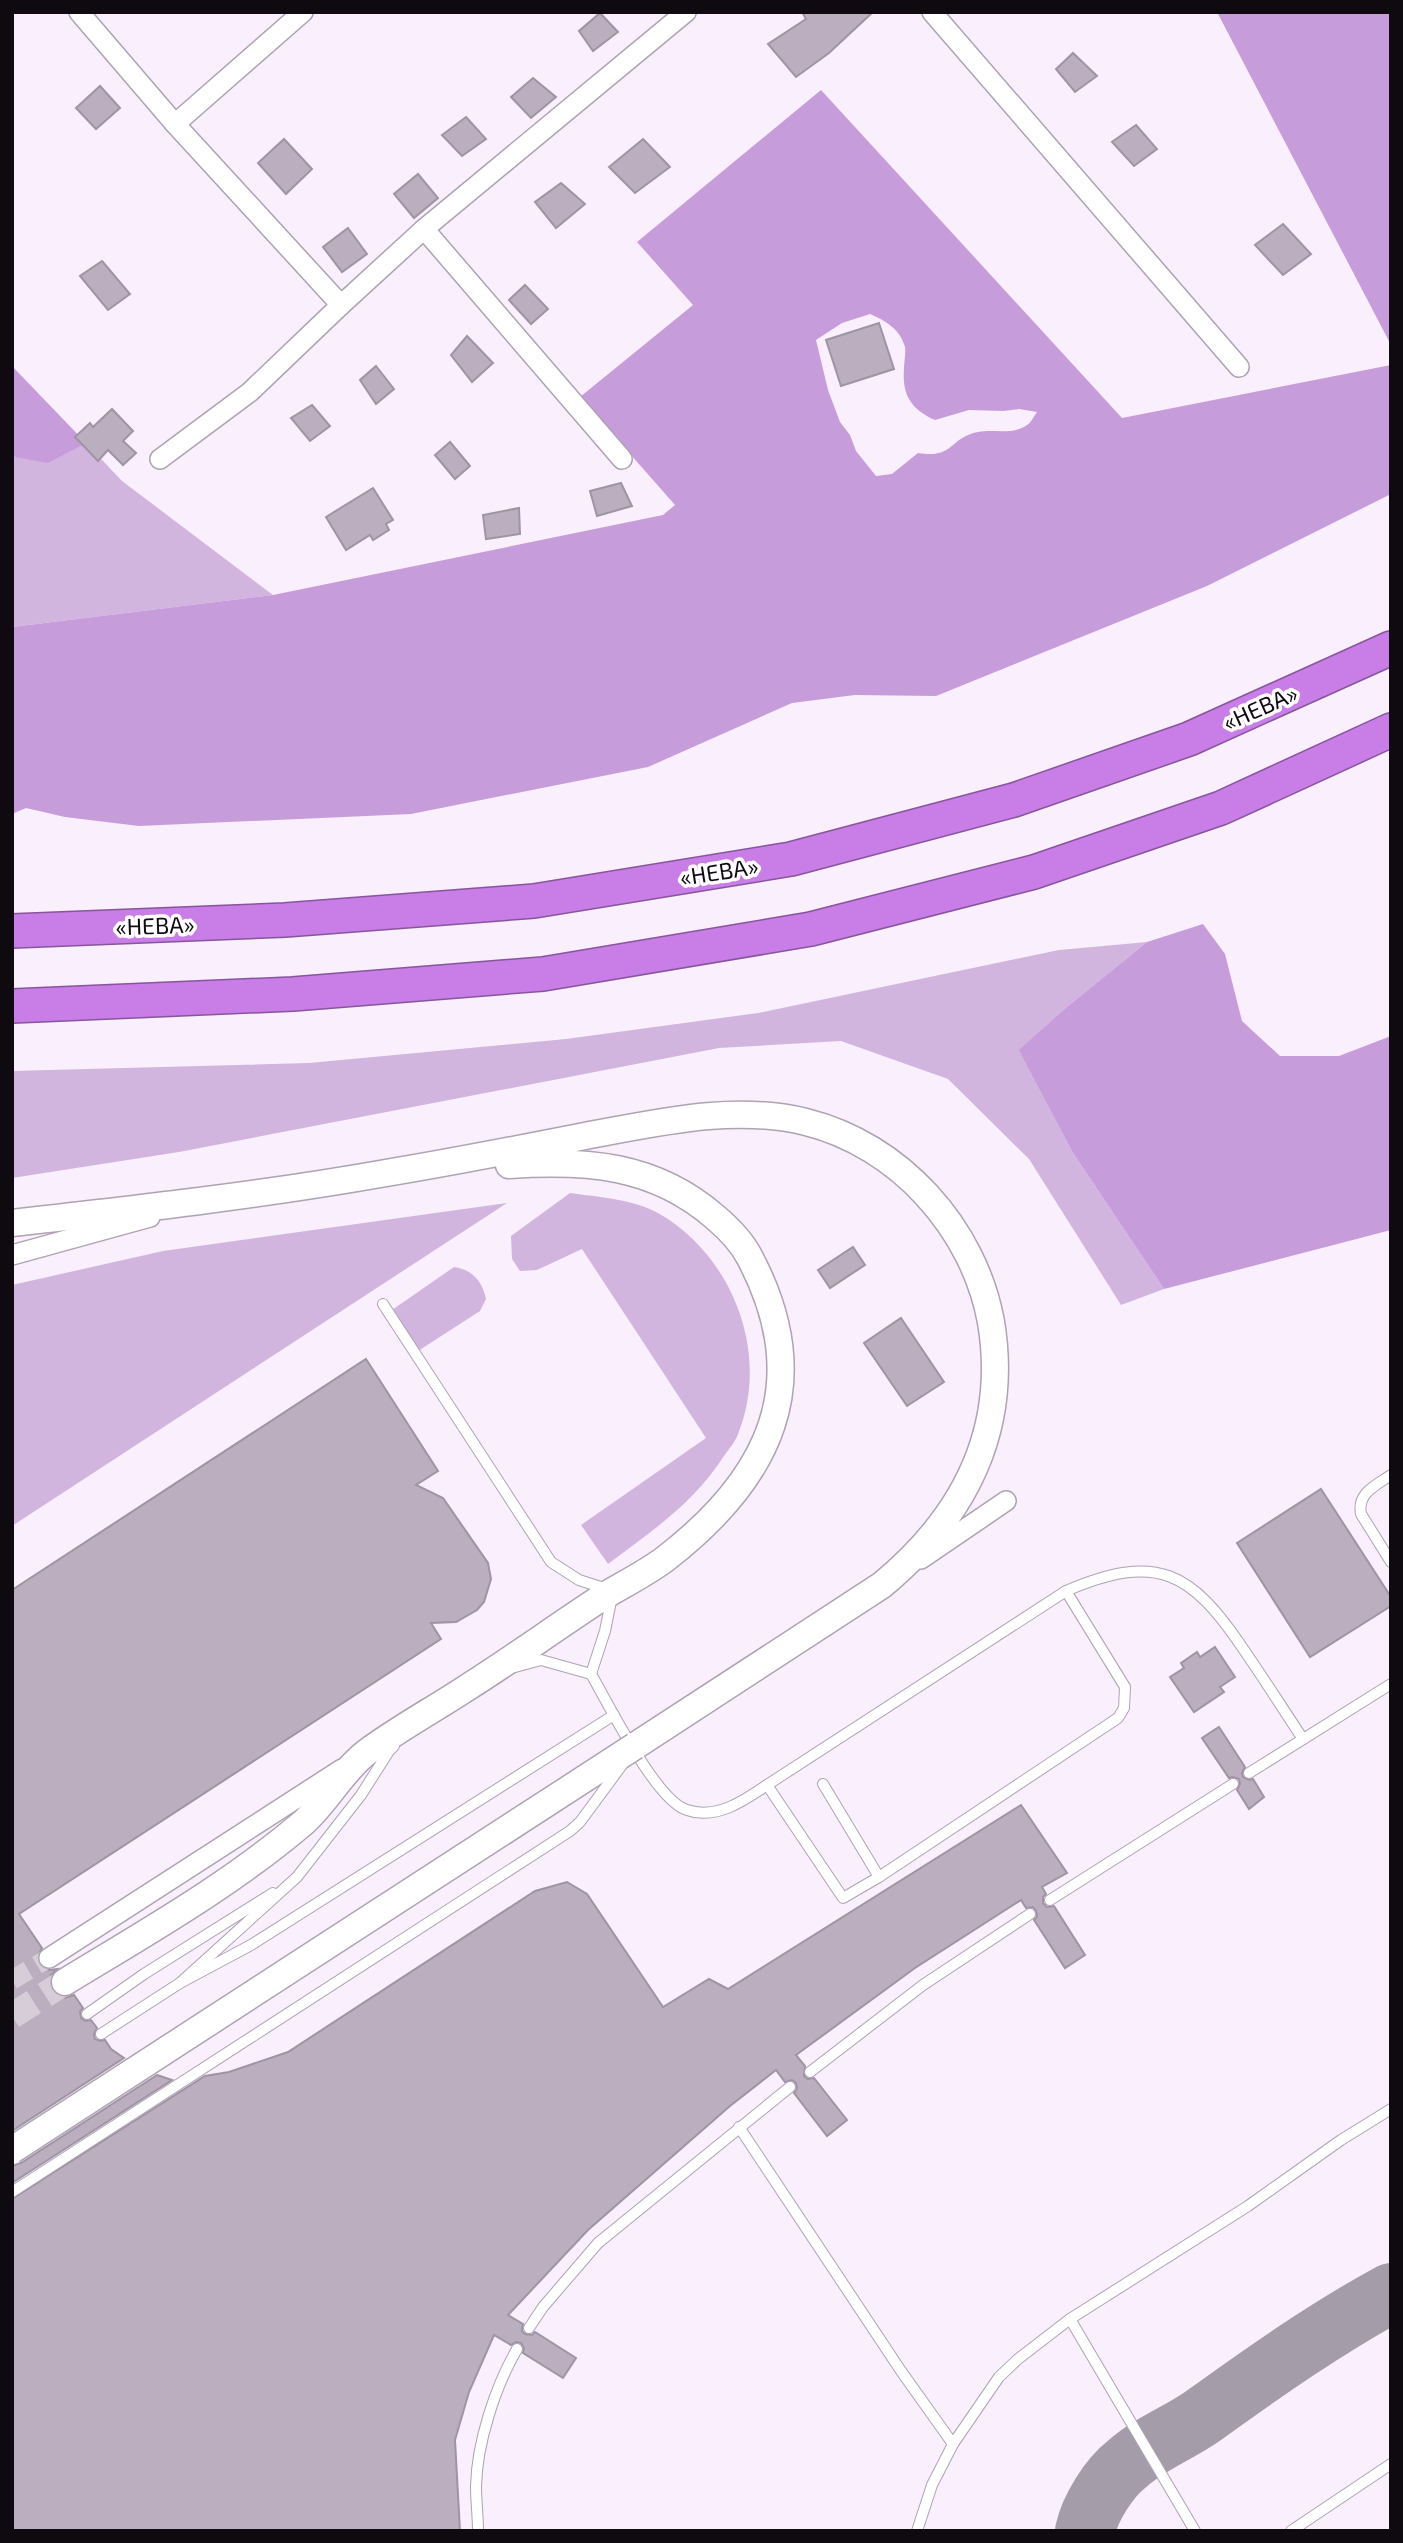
<svg xmlns="http://www.w3.org/2000/svg" width="1403" height="2543" viewBox="0 0 1403 2543" font-family="'Exo 2',sans-serif">
<rect width="100%" height="100%" fill="#f9effd"/>
<g fill="#d1b5de">
<polygon points="86,443 122,481 273,595 12,627 12,454 15,457"/>
<polygon points="1147,942 1068,1006 1020,1050 1073,1153 1164,1289 1121,1305 1029,1159 948,1079 841,1041 719,1048 179,1152 12,1178 12,1071 309,1063 566,1039 758,1013 1059,950"/>
<path d="M570,1193C598,1197 632,1199 658,1213C732,1255 771,1353 738,1434C735,1442 729,1449 724,1456C693,1504 653,1530 608,1564L581,1525L706,1438L582,1249L537,1270L520,1271L512,1259L511,1236Z"/>
<polygon points="507,1203 12,1526 12,1285 163,1251"/>
<path d="M454,1267C473,1270 482,1281 486,1299L480,1311L418,1351L392,1310Z"/>
</g>
<g fill="#c79cda" fill-rule="evenodd">
<polygon points="1217,12 1391,12 1391,345"/>
<path d="M821,90L1122,418L1391,365V494L1207,586L936,696L855,695L792,703L648,767L411,814L139,826L65,817L26,808L12,814V627L273,595L663,515L675,505L580,397L693,305L637,242ZM870,314C886,321 900,329 905,347C906,353 904,362 904,369C902,395 911,409 935,420L969,410L1003,411L1019,409L1037,412C1034,416 1031,423 1027,425C1014,435 993,429 978,432C948,438 955,459 918,453L892,474L876,476L856,451L850,435L840,422L828,390L816,340L842,323Z"/>
<polygon points="12,366 86,443 48,463 15,457 12,454"/>
<polygon points="1203,924 1225,954 1242,1021 1280,1056 1339,1056 1391,1036 1391,1230 1164,1289 1073,1153 1019,1050 1068,1006 1147,942"/>
</g>
<g fill="none" stroke-linecap="round" stroke-linejoin="round">
<path stroke="#a49ca8" stroke-width="60" d="M1085,2531C1090,2508 1109,2478 1127,2464C1149,2444 1179,2433 1203,2416C1264,2372 1325,2329 1391,2293"/>
</g>
<g fill="#baaebf" stroke="#9f94a4" stroke-width="2">
<polygon points="802,12 873,12 829,53 796,77 768,44 806,19"/>
<polygon points="600,13 618,32 593,51 579,31"/>
<polygon points="1073,53 1097,76 1075,92 1056,69"/>
<polygon points="533,78 556,97 531,118 511,97"/>
<polygon points="100,86 120,108 96,129 76,108"/>
<polygon points="466,117 486,139 462,156 442,135"/>
<polygon points="1136,125 1157,149 1134,166 1112,142"/>
<polygon points="284,139 312,169 286,194 258,163"/>
<polygon points="643,139 670,167 635,193 609,167"/>
<polygon points="418,174 438,198 414,218 394,194"/>
<polygon points="561,183 585,204 556,228 535,202"/>
<polygon points="1283,224 1311,254 1283,275 1255,245"/>
<polygon points="348,228 367,254 342,272 323,247"/>
<polygon points="102,261 130,294 108,310 80,276"/>
<polygon points="525,285 548,309 531,324 509,300"/>
<polygon points="879,323 894,369 841,386 826,340"/>
<polygon points="467,336 493,363 472,382 451,355"/>
<polygon points="376,366 394,389 376,404 360,380"/>
<polygon points="312,405 330,426 310,441 291,418"/>
<polygon points="112,409 133,431 123,441 136,453 123,465 108,450 98,461 75,437 90,423 93,427"/>
<polygon points="450,442 470,466 455,479 435,455"/>
<polygon points="621,483 632,506 597,516 590,491"/>
<polygon points="373,488 393,520 386,524 389,530 373,540 370,535 346,550 326,517"/>
<polygon points="519,508 520,534 486,539 483,515"/>
<polygon points="853,1247 865,1265 830,1288 818,1270"/>
<polygon points="901,1318 944,1382 907,1406 864,1343"/>
<polygon points="366,1359 438,1471 416,1485 443,1498 488,1563 491,1579 484,1602 477,1610 456,1622 431,1623 441,1639 19,1914 42,1948 37,1958 39,1965 49,1970 57,1969 51,1975 49,1982 52,1991 65,1998 74,1995 83,2008 80,2012 81,2018 85,2021 91,2020 97,2028 94,2034 95,2039 101,2041 105,2040 111,2049 124,2058 12,2131 12,1590"/>
<polygon points="1321,1489 1391,1597 1391,1606 1310,1657 1237,1543"/>
<polygon points="1215,1647 1235,1677 1220,1687 1224,1692 1194,1712 1170,1677 1184,1668 1181,1663 1197,1652 1200,1657"/>
<polygon points="1219,1727 1245,1767 1242,1773 1243,1777 1249,1780 1253,1779 1264,1797 1249,1809 1237,1790 1240,1784 1239,1779 1233,1777 1229,1778 1202,1738"/>
<polygon points="1021,1805 1067,1873 1042,1887 1046,1894 1043,1897 1043,1903 1047,1907 1054,1906 1085,1955 1065,1968 1034,1920 1037,1917 1036,1911 1033,1907 1026,1908 1021,1900 915,1968 796,2055 805,2066 804,2076 808,2079 814,2078 847,2120 827,2136 794,2093 797,2089 796,2083 792,2080 785,2082 776,2070 730,2106 588,2230 508,2315 523,2324 522,2331 525,2334 532,2335 535,2332 576,2358 563,2378 523,2353 524,2348 521,2343 516,2342 511,2345 494,2335 469,2392 455,2440 460,2531 12,2531 12,2199 205,2076 229,2072 288,2052 535,1891 567,1882 587,1894 663,2007 709,1979 728,1989"/>
<polygon points="157,2075 172,2080 12,2183 12,2166 21,2163"/>
</g>
<g fill="none" stroke-linecap="round" stroke-linejoin="round">
<polyline stroke="#d6cdd9" stroke-width="19" stroke-dasharray="19 10" stroke-linecap="butt" points="12,1980 49,1958"/>
<polyline stroke="#d6cdd9" stroke-width="26" stroke-dasharray="26 13" stroke-linecap="butt" points="12,2016 65,1982"/>
<g stroke="#aea2b3" stroke-width="12">
<g id="lane">
<polyline points="383,1304 551,1562 579,1580 613,1591 605,1631 591,1674 541,1660 515,1667"/>
<path d="M1391,1475C1375,1486 1357,1493 1361,1514L1391,1562"/>
<path d="M1066,1591C1157,1552 1191,1571 1244,1650C1264,1679 1283,1709 1303,1739"/>
<path d="M591,1674C608,1703 656,1801 687,1810C716,1820 744,1801 767,1785L843,1898L879,1877L823,1784"/>
<polyline points="1249,1773 1391,1684"/>
<polyline points="767,1785 1066,1591 1125,1687 1124,1708 1118,1718 879,1877"/>
<polyline points="1050,1900 1233,1784"/>
<polyline points="180,1983 251,1945 614,1715"/>
<polyline points="87,2014 144,1974 273,1893"/>
<polyline points="101,2034 180,1983 297,1877 361,1795 389,1751 394,1746"/>
<polyline points="810,2072 923,1985 1030,1914"/>
<polyline points="739,2127 901,2371 953,2444"/>
<polyline points="1070,2319 1195,2531"/>
<polyline points="529,2328 543,2307 598,2243 790,2087"/>
<path d="M478,2531C478,2516 476,2501 476,2486C477,2443 495,2387 517,2349"/>
<polyline points="917,2531 932,2485 953,2444 999,2377 1018,2359 1070,2319 1248,2206 1341,2140 1391,2109"/>
<polyline points="1291,2531 1391,2464"/>
</g>
</g>
<g stroke="#aea2b3" stroke-width="22">
<g id="street">
<polyline points="79,12 175,124 341,305"/>
<polyline points="932,12 1239,367"/>
<polyline points="175,124 303,12"/>
<polyline points="424,229 622,459"/>
<polyline points="160,459 250,392 341,305 424,229 686,12"/>
<polyline points="12,1255 150,1217"/>
<polyline points="921,1559 1006,1501"/>
<polyline points="49,1958 342,1769"/>
</g>
</g>
<g stroke="#aea2b3" stroke-width="29">
<g id="secondary">
<path d="M12,1223C137,1209 262,1195 386,1173C453,1162 519,1149 585,1136C656,1123 734,1104 806,1122C899,1145 974,1228 991,1322C1009,1430 964,1517 882,1585L635,1746"/>
<path d="M65,1982C147,1932 230,1885 303,1823C327,1802 342,1771 367,1752C398,1729 433,1710 465,1689C511,1660 555,1628 601,1598C622,1585 645,1574 665,1559C770,1478 816,1383 750,1258C742,1242 728,1228 715,1217C654,1164 586,1160 509,1165"/>
</g>
</g>
<g stroke="#87559c" stroke-width="36">
<g id="highway">
<polyline points="12,931 285,920 534,901 791,859 1014,800 1189,739 1391,648"/>
<polyline points="12,1006 293,994 543,974 811,929 1034,872 1221,808 1391,730"/>
</g>
</g>
<use href="#lane" stroke="#fff" stroke-width="10"/>
<use href="#street" stroke="#fff" stroke-width="19"/>
<use href="#secondary" stroke="#fff" stroke-width="26"/>
<use href="#highway" stroke="#c87de7" stroke-width="33"/>
<g stroke="#aea2b3" stroke-width="12" stroke-linecap="butt">
<polyline id="lane-bridge" points="12,2192 570,1831 580,1822 622,1765"/>
</g>
<g stroke="#aea2b3" stroke-width="29" stroke-linecap="butt">
<polyline id="secondary-bridge" points="12,2150 635,1746"/>
</g>
<use href="#lane-bridge" stroke="#fff" stroke-width="10"/>
<use href="#secondary-bridge" stroke="#fff" stroke-width="26"/>
</g>
<g text-anchor="middle" dominant-baseline="central" stroke-width="7" stroke-linejoin="round" paint-order="stroke">
<g font-size="23" fill="#0e0a10" stroke="#fff">
<text transform="translate(1260 707) rotate(-24)">«НЕВА»</text>
<text transform="translate(719 871) rotate(-9)">«НЕВА»</text>
<text transform="translate(155 925) rotate(-2)">«НЕВА»</text>
</g>
</g>
<rect width="1403" height="2543" fill="none" stroke="#0e0a10" stroke-width="28"/>
</svg>
